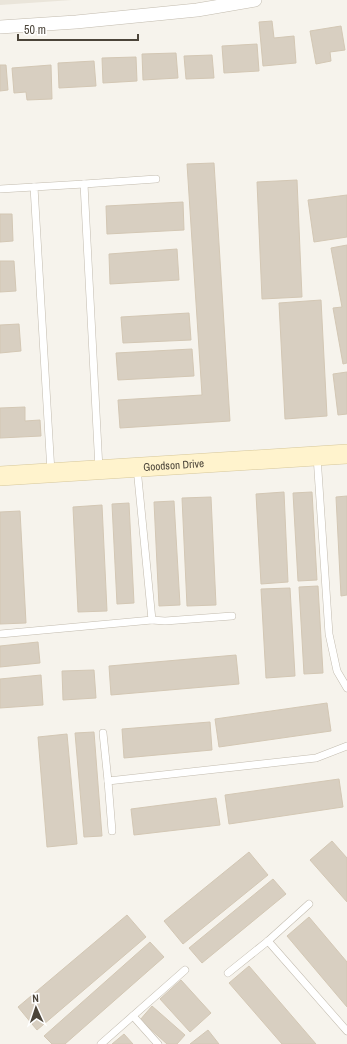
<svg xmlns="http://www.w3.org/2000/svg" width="347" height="1044" viewBox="0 0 347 1044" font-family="'Archivo Narrow',sans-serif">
<rect width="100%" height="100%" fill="#f6f3ec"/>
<polygon fill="#eae5da" points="0,0 72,0 0,5"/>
<g fill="#d8cfc1" stroke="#d3c7b4">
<polygon points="272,21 274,38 294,36 296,63 263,66 259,22"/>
<polygon points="341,26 345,50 330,52 331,61 316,64 310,31"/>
<polygon points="257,44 259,71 224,73 222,46"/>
<polygon points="176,53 178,78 143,80 142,54"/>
<polygon points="212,55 214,78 186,79 184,56"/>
<polygon points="136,57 137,81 103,83 102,58"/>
<polygon points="94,61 96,86 59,88 58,63"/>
<polygon points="0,65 6,65 8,90 0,91"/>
<polygon points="51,65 52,99 27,100 26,92 14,93 12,68"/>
<polygon points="214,163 230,421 120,428 118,400 202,395 187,164"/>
<polygon points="297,180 302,297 262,299 257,182"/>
<polygon points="347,195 347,237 314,242 308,200"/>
<polygon points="183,202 184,230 107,234 106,206"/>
<polygon points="0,214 12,214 13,241 0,242"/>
<polygon points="347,245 347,363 343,364 333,308 342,307 331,248"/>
<polygon points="177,249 179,280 110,284 109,254"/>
<polygon points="0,261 14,261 16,291 0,292"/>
<polygon points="321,300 327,416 285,419 279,303"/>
<polygon points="189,313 191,340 123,343 121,317"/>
<polygon points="19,324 21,351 0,353 0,325"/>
<polygon points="192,349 194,376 118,380 116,353"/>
<polygon points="347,372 347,414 338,415 333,374"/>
<polygon points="25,407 25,421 40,420 41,436 0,438 0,408"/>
<polygon points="284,492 288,582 261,584 256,494"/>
<polygon points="312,492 317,580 298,581 293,493"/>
<polygon points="347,496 347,595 341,596 336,497"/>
<polygon points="211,497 216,605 187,606 182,498"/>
<polygon points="174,501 180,605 159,606 154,502"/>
<polygon points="129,503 134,603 117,604 112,504"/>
<polygon points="102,505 107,611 78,612 73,507"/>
<polygon points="20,511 26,623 0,624 0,512"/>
<polygon points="318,586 323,673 304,674 299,587"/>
<polygon points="290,588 295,676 266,678 261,589"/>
<polygon points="38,642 40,663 0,667 0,646"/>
<polygon points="236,655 239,684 111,695 109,666"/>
<polygon points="94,670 96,698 63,700 62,671"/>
<polygon points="41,675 43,705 0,708 0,679"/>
<polygon points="327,703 331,731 219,747 215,719"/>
<polygon points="210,722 212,750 124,758 122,729"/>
<polygon points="94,732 102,836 84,837 75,733"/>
<polygon points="67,734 77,844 47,847 38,737"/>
<polygon points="339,779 343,807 229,824 225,795"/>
<polygon points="216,798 220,825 134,835 131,809"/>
<polygon points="332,841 347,858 347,902 310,860"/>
<polygon points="249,852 268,875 183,944 164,921"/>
<polygon points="273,879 286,894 202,963 189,948"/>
<polygon points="127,915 146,937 37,1030 18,1007"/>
<polygon points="309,917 347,962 347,1007 287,936"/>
<polygon points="150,942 164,957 65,1044 52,1044 44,1036"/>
<polygon points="249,966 316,1044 282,1044 229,983"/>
<polygon points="181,980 211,1013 190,1032 160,999"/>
<polygon points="152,1006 185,1035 177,1044 167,1044 140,1020"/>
<polygon points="208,1030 219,1044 190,1044"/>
<polygon points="124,1034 133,1044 112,1044"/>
</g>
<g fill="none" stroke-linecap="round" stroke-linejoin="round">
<g stroke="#c2bbae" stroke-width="8">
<g id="lane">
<polyline points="84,184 156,179"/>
<polyline points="0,189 34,187"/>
<polyline points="317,456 329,634 337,671 347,688"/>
<polyline points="51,472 34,187 84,184 99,469"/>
<polyline points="152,620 165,621 232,616"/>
<polyline points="0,634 152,620 137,468"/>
<polyline points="103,733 108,781 316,758 347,746"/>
<polyline points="108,781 112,831"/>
<polyline points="268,941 347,1031"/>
<polyline points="228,973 268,941 309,904"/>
<polyline points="133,1016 158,1044"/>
<polyline points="101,1044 185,970"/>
</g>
</g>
<g stroke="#c2bbae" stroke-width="14">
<polyline id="street" points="0,27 76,22 197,10 255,0"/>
</g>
<g stroke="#d6c79b" stroke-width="20">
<g id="secondary">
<path id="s1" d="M0,476L347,454"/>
</g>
</g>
<use href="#lane" stroke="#fff" stroke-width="7"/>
<use href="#street" stroke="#fff" stroke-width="13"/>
<use href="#secondary" stroke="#fff3cd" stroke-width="19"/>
</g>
<g text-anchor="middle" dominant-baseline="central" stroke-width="3" stroke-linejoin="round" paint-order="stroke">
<g font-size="11" fill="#4b4439" stroke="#fff">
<text stroke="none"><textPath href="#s1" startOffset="174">Goodson Drive</textPath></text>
</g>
</g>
<g transform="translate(36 1008) rotate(357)" stroke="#ffffff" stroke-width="3" paint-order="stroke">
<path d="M0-3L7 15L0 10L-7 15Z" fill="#4b4439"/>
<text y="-6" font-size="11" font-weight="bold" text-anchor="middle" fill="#4b4439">N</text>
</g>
<path d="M18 34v6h120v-6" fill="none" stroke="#4b4439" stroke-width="2"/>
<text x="24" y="34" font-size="12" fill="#4b4439" stroke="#ffffff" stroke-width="3" paint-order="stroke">50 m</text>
</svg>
